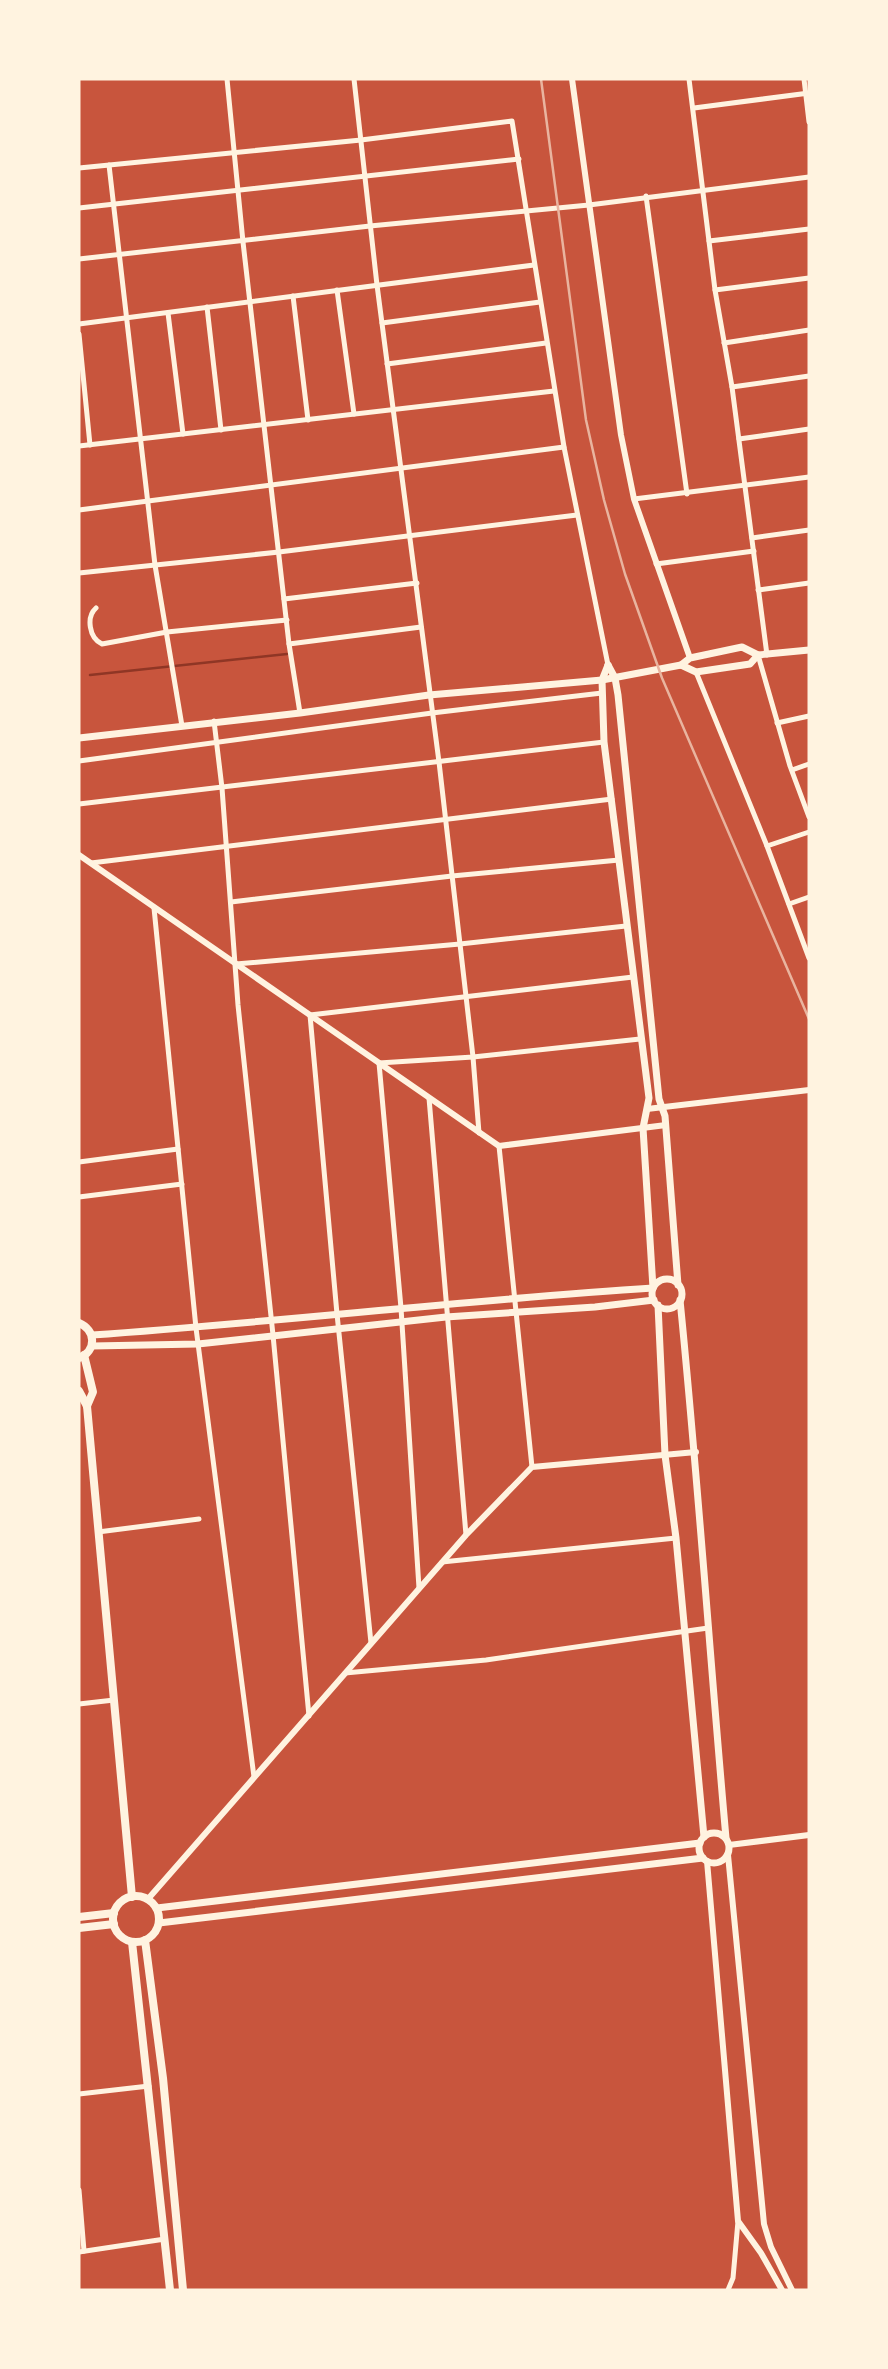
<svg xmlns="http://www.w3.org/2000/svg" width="888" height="2369" viewBox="0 0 888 2369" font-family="'Zilla Slab',serif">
<rect width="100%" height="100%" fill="#c8553d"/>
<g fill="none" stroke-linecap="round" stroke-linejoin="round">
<polyline stroke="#8f3625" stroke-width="2.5" points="90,675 287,654"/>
<g stroke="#fff3e0" stroke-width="5">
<polyline points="227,79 243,242 289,644 300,713"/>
<polyline points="354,79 377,285 439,762 473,1057 479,1133"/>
<polyline points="689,79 715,290 732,387 767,655"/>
<polyline points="804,79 809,122"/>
<polyline points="694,108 809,93"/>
<polyline points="109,165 155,565 182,726"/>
<polyline points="79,168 361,140 512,121 564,447 608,665"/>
<polyline points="646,196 687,494"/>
<polyline points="79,208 519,159"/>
<polyline points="709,241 809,229"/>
<polyline points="79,259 370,226 589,205 809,177"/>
<polyline points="337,290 354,414"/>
<polyline points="715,290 809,278"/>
<polyline points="293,296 308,420"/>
<polyline points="207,307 221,430"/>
<polyline points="168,313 183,434"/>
<polyline points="382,323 540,302"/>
<polyline points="79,324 534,265"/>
<polyline points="79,334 90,445"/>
<polyline points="724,343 809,330"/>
<polyline points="387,364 546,343"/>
<polyline points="732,387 809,376"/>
<polyline points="739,439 809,429"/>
<polyline points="79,446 554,391"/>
<polyline points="634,499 809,477"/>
<polyline points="79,510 564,447"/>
<polyline points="752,538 809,530"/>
<polyline points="656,564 754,551"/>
<polyline points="79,573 279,552 577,515"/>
<polyline points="758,590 809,583"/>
<polyline points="284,599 417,583"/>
<path d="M96,608C86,617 89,638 102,644L167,632L287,620"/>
<polyline points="289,644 421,627"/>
<polyline points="758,655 790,766 809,817"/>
<polyline points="696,672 767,846 809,958"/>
<polyline points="214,721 222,788 238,1005 273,1335 309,1716"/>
<polyline points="777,723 809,716"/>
<polyline points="79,761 432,713 602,693"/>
<polyline points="792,770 809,764"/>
<polyline points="79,804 604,742"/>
<polyline points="767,846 809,832"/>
<polyline points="91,863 612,799"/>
<polyline points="231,902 452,876 619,860"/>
<polyline points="789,904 809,897"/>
<polyline points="154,908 196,1328 254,1777"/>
<polyline points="236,964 460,944 626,926"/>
<polyline points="429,1098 466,1535"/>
<polyline points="499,1146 532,1467"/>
<polyline points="79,1162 178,1149"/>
<polyline points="79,1197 182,1184"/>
<polyline points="98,1532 199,1519"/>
<polyline points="442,1562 676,1538"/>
<polyline points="419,1588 401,1308 379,1063 473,1057 640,1039"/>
<polyline points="371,1643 337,1314 310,1015 633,977"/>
<polyline points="345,1673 486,1660 708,1628"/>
<polyline points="79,1704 114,1700"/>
<polyline points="79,2094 149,2086"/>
<polyline points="79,2190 84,2251"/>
<polyline points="79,2252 165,2239"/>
<polyline points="728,2290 733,2278 738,2221"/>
</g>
<g stroke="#fff3e0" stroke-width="6">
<polyline points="572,79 621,435 634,499 690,658"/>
<polyline points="79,855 499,1146 666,1125"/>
<polyline points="647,1109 809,1090"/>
<polyline points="729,1845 809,1835"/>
<polyline points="728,1855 764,2224 771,2247 792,2290"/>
<polyline points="707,1861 738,2221 761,2253 782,2290"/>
<polyline points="148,1899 466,1535 532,1467 696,1452"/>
</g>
<g stroke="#fff3e0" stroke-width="7">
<polyline points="608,665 615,678 618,695 659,1099 665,1116 678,1285"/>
<polyline points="681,665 690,658 742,647 758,655"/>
<polyline points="79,738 300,713 429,695 602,680 681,665 696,672 750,664 758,655 809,650"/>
<circle cx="667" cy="1294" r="15"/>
<path d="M680,1300C698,1479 710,1659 726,1838"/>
<polyline points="658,1305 665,1455 676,1538 704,1837"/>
<path d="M92,1335C279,1322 466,1300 653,1288L643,1128L649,1098L604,742L602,680L608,665"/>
<polyline points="92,1346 198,1344 446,1317 595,1307 654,1300"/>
<circle cx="714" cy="1848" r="15"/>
<polyline points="157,1908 700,1843"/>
<polyline points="159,1923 703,1858"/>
</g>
<g stroke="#fff3e0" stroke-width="8">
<path d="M79,1323C96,1330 97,1351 79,1358"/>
<polyline points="84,1355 93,1392 87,1406"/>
<polyline points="79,1391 87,1406 132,1897"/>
<circle cx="136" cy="1919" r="23"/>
<polyline points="79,1917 114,1913"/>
<polyline points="79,1928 114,1924"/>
<polyline points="145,1940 163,2078 183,2290"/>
<polyline points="132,1942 170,2290"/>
</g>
<polyline stroke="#e9b49f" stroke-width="2.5" points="541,79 586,420 604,500 625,574 662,678 809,1019"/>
</g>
<rect width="888" height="2369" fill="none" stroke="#fff3e0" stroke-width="161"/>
</svg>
